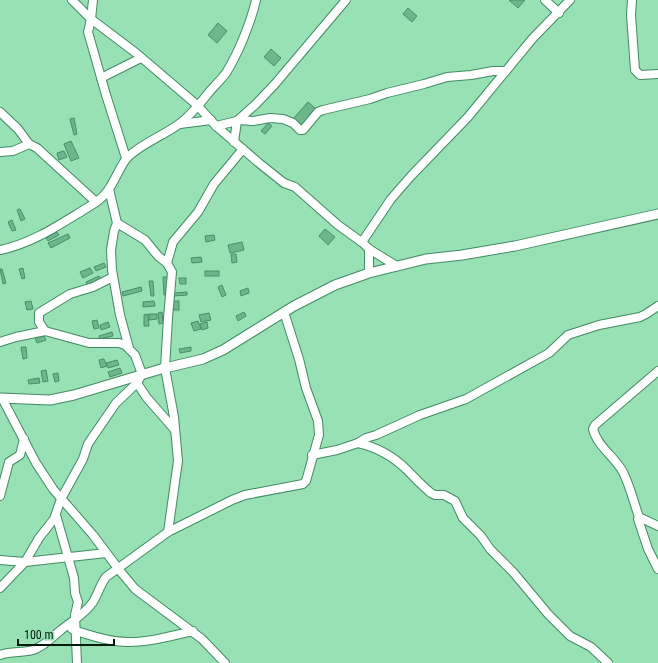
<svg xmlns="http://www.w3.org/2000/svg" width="658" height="663" viewBox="0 0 658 663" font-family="'Roboto Condensed',sans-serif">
<rect width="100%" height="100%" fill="#97e1b5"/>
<g fill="#6db68c" stroke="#468f67">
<polygon points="509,0 525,0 518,8"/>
<polygon points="408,8 417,16 412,22 403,14"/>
<polygon points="218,23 227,31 217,43 208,35"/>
<polygon points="271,49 281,58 274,66 264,57"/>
<polygon points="308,102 317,110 302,128 293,119"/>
<polygon points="74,118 77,134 74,135 70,119"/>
<polygon points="268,123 272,126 265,134 261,131"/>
<polygon points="71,141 79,158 71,161 64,144"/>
<polygon points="64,151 67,157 59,160 57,153"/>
<polygon points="20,209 25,219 21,221 17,210"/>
<polygon points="12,220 16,230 12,231 8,222"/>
<polygon points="325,229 335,237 328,245 319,236"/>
<polygon points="57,232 59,235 48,241 46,238"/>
<polygon points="68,234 70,238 51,248 48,243"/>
<polygon points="214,235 215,240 206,242 205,236"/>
<polygon points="242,242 244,250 230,253 228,245"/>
<polygon points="231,254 236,254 237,262 232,263"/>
<polygon points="201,257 202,262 192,263 191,258"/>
<polygon points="104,263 106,267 96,271 94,267"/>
<polygon points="23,268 25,278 22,279 19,269"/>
<polygon points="90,268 93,273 83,278 80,272"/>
<polygon points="0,269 2,269 6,283 3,284"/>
<rect x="205" y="271" width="14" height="5"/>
<polygon points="99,276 101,280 88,286 86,282"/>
<polygon points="163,277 168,277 169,295 164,295"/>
<polygon points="179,278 186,278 186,284 180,284"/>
<polygon points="149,281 153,281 154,296 151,296"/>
<polygon points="222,285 226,295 222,297 218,287"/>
<polygon points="141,287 142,291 123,296 122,292"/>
<polygon points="248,288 249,293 241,296 240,291"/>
<polygon points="187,292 187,295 174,296 174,293"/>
<polygon points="31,301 33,309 27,310 25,302"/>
<polygon points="154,301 155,306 143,307 143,302"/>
<rect x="172" y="301" width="7" height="9"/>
<polygon points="162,312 163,323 159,324 158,313"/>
<polygon points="244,312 246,316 238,321 236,316"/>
<polygon points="209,313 211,320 201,322 199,315"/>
<polygon points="148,314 149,326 144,326 144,315"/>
<polygon points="149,314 157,314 157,319 149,320"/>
<polygon points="97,320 99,328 94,329 92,321"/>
<polygon points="198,321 201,329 194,331 191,323"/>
<polygon points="108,322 110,327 101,330 100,325"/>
<polygon points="207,322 208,328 202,330 200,324"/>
<polygon points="112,332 113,336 100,339 99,336"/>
<polygon points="44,336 46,340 37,343 35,338"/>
<polygon points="21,347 26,347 27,358 23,359"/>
<polygon points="191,347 191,351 180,353 179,349"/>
<polygon points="104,359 107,366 101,368 99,360"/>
<polygon points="117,360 119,365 108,368 106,363"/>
<polygon points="120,368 122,373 110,377 108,372"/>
<polygon points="46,370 48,381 43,382 41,371"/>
<polygon points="58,373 59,381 55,382 53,374"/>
<polygon points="39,378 40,383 29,384 28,380"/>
</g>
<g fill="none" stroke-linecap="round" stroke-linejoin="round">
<g stroke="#418a63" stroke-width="10">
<g id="minor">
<polyline points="72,0 91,19 136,53 197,105 216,126 259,163 284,183 295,187 338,225 363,243 369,249 395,265"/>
<polyline points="93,0 91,19 88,32 106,95 126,158"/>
<polyline points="545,0 559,13"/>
<polyline points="632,0 631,15 635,70 640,75 658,74"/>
<polyline points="101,78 141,58"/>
<polyline points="0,112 18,129 29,144"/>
<polyline points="239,120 253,121 270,118 283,119 293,123 300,130 303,130 318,112 323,110 370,99 387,93 424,84 447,77 471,75 493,71 506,71"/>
<polyline points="180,124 211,120"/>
<polyline points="216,126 237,121 256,104 275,84 346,0"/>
<polyline points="234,142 237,121"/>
<polyline points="0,152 13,151 29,144 37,148 96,202"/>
<polyline points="109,189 117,223 114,231 111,250 112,270 120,315 129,348"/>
<polyline points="117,223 145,240 158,256 167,263 172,272 168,318 165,368 174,417 178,461 168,532"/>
<polyline points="362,242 391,199 411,176 468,117 533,38 570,0"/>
<polyline points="369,249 369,273"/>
<path d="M0,250C30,244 56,227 82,211C90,206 100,201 106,193C114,184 121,163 128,157C142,143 163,136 179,124C189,117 198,106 206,96C212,88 220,81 226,73C238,54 251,22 256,0"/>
<polyline points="167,263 173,242 198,212 214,184 243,149"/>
<polyline points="45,331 39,322 39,313 70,294 93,287 113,277"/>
<polyline points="0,342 16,337 45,331 89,343 119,343 125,345 135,355 142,374 137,383 116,403 92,438 88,444 83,459 61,499 54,519 39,538 25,562 0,588"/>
<path d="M658,371L595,425L593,429C597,446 615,457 623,472C630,486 634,503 639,517L638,519L648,549L658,569"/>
<polyline points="137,383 147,398 175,430"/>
<polyline points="2,398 36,463 53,489 93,535 120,571 135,589 202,639 225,663"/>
<path d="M358,443C376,447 394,457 407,470C415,478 422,486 431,493L435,495H444L455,501L463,518L481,536L490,549L513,572L548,614L570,636L591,647L608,663"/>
<polyline points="312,455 337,450 358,443 366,438 376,435 420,415 466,399 549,353 568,335 599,325 640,317 646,314 658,306"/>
<polyline points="0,496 9,462 20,455 24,439"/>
<polyline points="56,515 74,578 75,593 78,602 75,615 77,663"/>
<polyline points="639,517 658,526"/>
<polyline points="0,560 25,562 106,553"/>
<path d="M72,629L76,631C93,636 110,642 128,642C150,642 172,636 193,631"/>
<path d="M0,655C11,651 23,653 33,650C45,646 52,637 61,630C72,621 85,614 93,602C98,594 100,585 106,577L168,532L232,500L245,495L303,484L306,481L319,435L318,421L306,388L299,359L284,312"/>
</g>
</g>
<g stroke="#418a63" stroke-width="11">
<polyline id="tertiary" points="0,398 50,400 74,395 161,369 203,359 223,350 294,306 335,285 369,273 426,259 462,255 515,246 658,214"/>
</g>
<use href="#minor" stroke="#fff" stroke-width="8"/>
<use href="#tertiary" stroke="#fff" stroke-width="9"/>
</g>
<path d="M18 639v6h96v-6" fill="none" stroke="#00190a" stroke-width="2"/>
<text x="24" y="639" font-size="12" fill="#00190a" stroke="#97e1b5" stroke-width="3" paint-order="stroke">100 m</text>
</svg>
